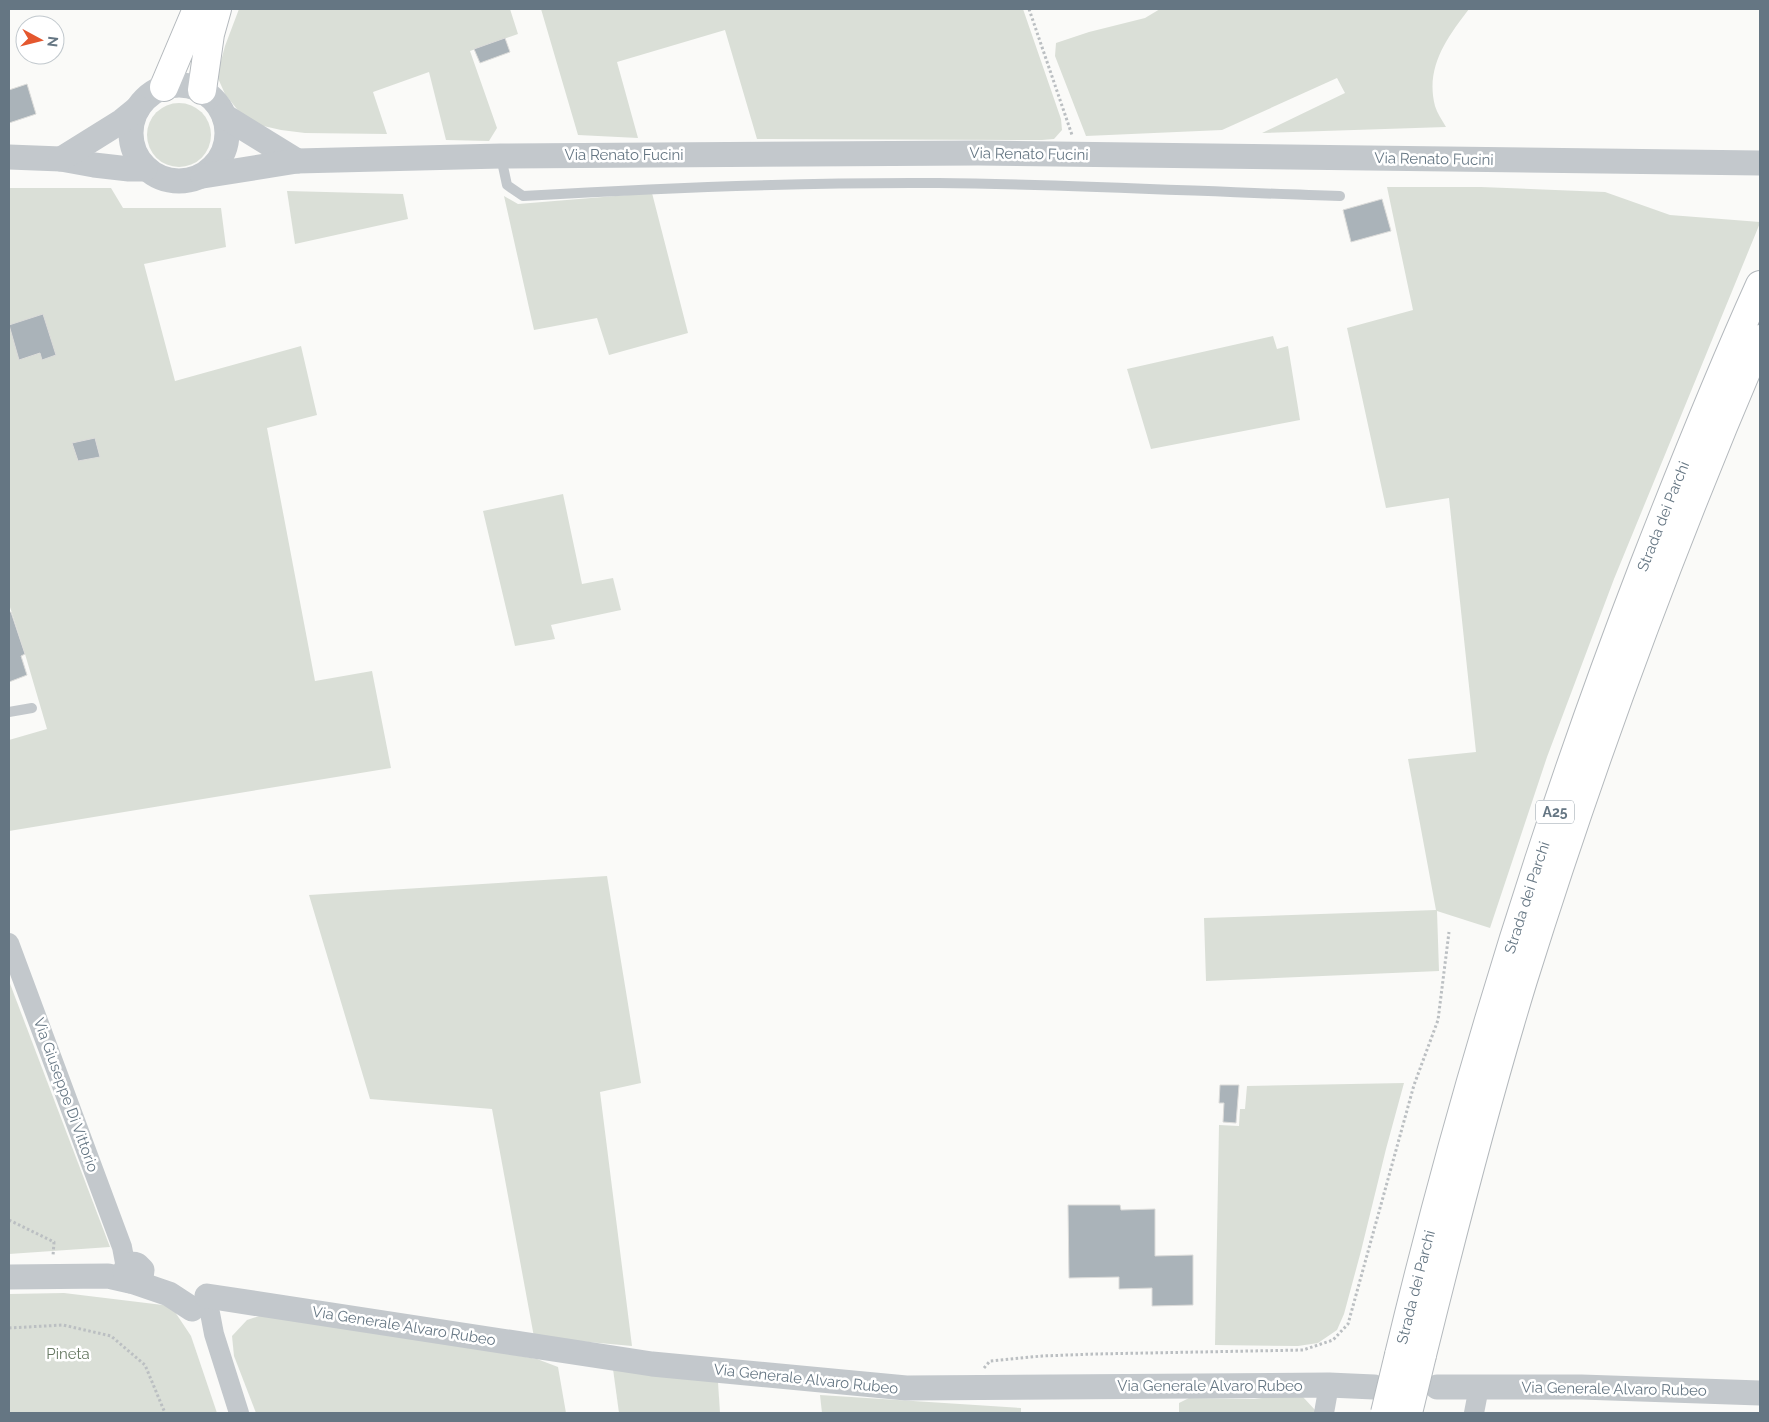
<svg xmlns="http://www.w3.org/2000/svg" width="1769" height="1422" viewBox="0 0 1769 1422" font-family="Raleway,sans-serif">
<rect width="100%" height="100%" fill="#fafaf8"/>
<g fill="#dadfd7" fill-rule="evenodd">
<polygon points="239,9 510,9 518,34 470,51 497,128 489,141 446,140 429,72 373,92 387,134 305,133 281,130 259,125 240,113 225,94 217,76 225,46"/>
<polygon points="541,9 1023,9 1061,119 1062,130 1054,139 1042,140 757,139 725,30 617,62 638,138 578,135"/>
<path d="M1160,9H1469C1447,38 1425,67 1435,106C1437,113 1442,120 1446,127L1262,133L1345,93L1337,78L1222,130L1086,136L1055,56L1056,43L1089,32L1145,18Z"/>
<circle cx="179" cy="135" r="32"/>
<polygon points="1387,187 1481,187 1605,192 1670,215 1760,222 1760,223 1614,579 1547,757 1490,928 1437,911 1439,971 1206,981 1204,918 1436,910 1408,759 1476,752 1449,498 1386,508 1347,328 1413,310"/>
<path d="M9,188H111L123,208H221L226,247L144,264L175,381L301,346L317,415L267,428L315,681L372,671L391,768L9,831V740L47,729L25,654L9,604ZM95,438L100,456L78,461L73,443Z"/>
<polygon points="287,191 403,194 408,219 295,244"/>
<polygon points="652,193 688,333 609,355 597,318 534,330 504,196 518,204"/>
<polygon points="1273,336 1277,349 1288,346 1300,420 1151,449 1127,369"/>
<polygon points="563,494 582,584 613,578 621,610 551,625 555,639 515,646 483,511"/>
<polygon points="607,876 641,1083 600,1092 632,1346 534,1337 492,1109 370,1099 309,895"/>
<polygon points="9,981 110,1247 9,1254"/>
<polygon points="1404,1083 1386,1149 1361,1251 1344,1314 1337,1330 1318,1343 1298,1346 1215,1345 1219,1125 1239,1126 1240,1109 1245,1109 1247,1086"/>
<polygon points="64,1293 171,1306 191,1336 217,1413 9,1413 9,1294"/>
<polygon points="271,1312 537,1359 558,1367 566,1413 256,1413 234,1356 232,1336 247,1320"/>
<polygon points="613,1369 718,1382 720,1413 619,1413"/>
<polygon points="820,1395 1021,1408 1021,1413 822,1413"/>
<polygon points="1285,1395 1303,1397 1316,1411 1315,1413 1179,1413 1179,1403 1189,1398 1254,1399"/>
</g>
<g fill="#aab3b9" stroke="#dcdcda">
<polygon points="505,38 510,52 480,63 474,49"/>
<polygon points="27,84 36,114 9,123 9,90"/>
<polygon points="1382,199 1391,231 1351,242 1343,210"/>
<polygon points="43,314 56,355 42,360 40,353 19,360 9,325"/>
<polygon points="95,438 100,457 78,461 72,443"/>
<polygon points="9,612 11,612 25,654 21,656 27,675 9,682"/>
<polygon points="1220,1085 1239,1085 1236,1123 1223,1122 1224,1103 1219,1103"/>
<polygon points="1068,1205 1120,1205 1121,1210 1155,1209 1155,1256 1193,1255 1193,1305 1152,1306 1152,1288 1119,1289 1119,1277 1069,1278"/>
</g>
<g fill="none" stroke-linecap="round" stroke-linejoin="round">
<g stroke="#b4b9bd" stroke-width="30">
<g id="trunk">
<polyline points="164,87 197,9"/>
<polyline points="202,90 210,34 217,9"/>
</g>
</g>
<g stroke="#b4b9bd" stroke-width="30">
<g id="motorway">
<path id="s1" d="M1399,1355C1463,1088 1544,825 1643,568C1680,473 1718,378 1760,285"/>
<path d="M1422,1355C1453,1229 1485,1104 1523,980C1591,763 1670,549 1760,339"/>
</g>
</g>
<g stroke="#bbbfc2" stroke-width="3" stroke-dasharray="2.5 2.5" stroke-linecap="butt">
<polyline points="1029,9 1072,135"/>
<polyline points="9,1220 54,1242 53,1256"/>
<polyline points="9,1328 63,1325 111,1336 145,1365 165,1413"/>
<polyline points="984,1368 990,1361 1042,1356 1095,1354 1303,1350 1333,1340 1348,1324 1414,1085 1438,1020 1449,932"/>
</g>
<g stroke="#c3c8cc" stroke-width="10">
<path d="M501,157L507,185L523,196C661,188 799,182 938,183C1072,184 1206,192 1340,196"/>
<polyline points="9,712 32,708"/>
</g>
<g stroke="#c3c8cc" stroke-width="20">
<polyline points="9,943 122,1247 126,1268"/>
<polyline points="210,1313 214,1334 239,1413"/>
<polyline points="1324,1413 1329,1385"/>
<polyline points="1474,1413 1479,1387"/>
</g>
<g stroke="#c3c8cc" stroke-width="25">
<circle cx="179" cy="133" r="48"/>
<polyline points="224,116 297,161"/>
<polyline points="9,157 61,159 94,165 129,169 145,169"/>
<polyline points="61,159 122,121 138,108"/>
<polyline points="203,176 297,161 501,156 978,153 1760,163"/>
<polyline points="9,1277 108,1276 130,1281"/>
<path d="M135,1282L141,1278L142,1270L137,1265C131,1263 126,1266 125,1272L128,1280L169,1294L192,1309"/>
<polyline points="207,1296 652,1364 906,1388 1329,1385 1374,1387"/>
<polyline points="1437,1387 1581,1387 1760,1393"/>
</g>
<use href="#trunk" stroke="#fff" stroke-width="28"/>
<use href="#motorway" stroke="#fff" stroke-width="28"/>
<g stroke="#b4b9bd" stroke-width="30" stroke-linecap="butt">
<g id="motorway-bridge">
<polyline points="1385,1413 1399,1355"/>
<polyline points="1408,1413 1422,1355"/>
</g>
</g>
<use href="#motorway-bridge" stroke="#fff" stroke-width="28"/>
</g>
<g text-anchor="middle" dominant-baseline="central" stroke-width="5" stroke-linejoin="round" paint-order="stroke">
<rect fill="#fff" stroke="#939fa8" stroke-width="1" x="1536" y="800.5" width="38" height="23" rx="4"/>
<g font-size="14" font-weight="bold" fill="#657683">
<text x="1555" y="812">A25</text>
</g>
<g font-size="15" fill="#657683" stroke="#fff">
<text transform="translate(1029 154) rotate(1)">Via Renato Fucini</text>
<text x="624" y="155">Via Renato Fucini</text>
<text transform="translate(1434 159) rotate(1)">Via Renato Fucini</text>
<text stroke="none"><textPath href="#s1" startOffset="880">Strada dei Parchi</textPath></text>
<text stroke="none"><textPath href="#s1" startOffset="475">Strada dei Parchi</textPath></text>
<text transform="translate(66 1095) rotate(70)">Via Giuseppe Di Vittorio</text>
<text stroke="none"><textPath href="#s1" startOffset="70">Strada dei Parchi</textPath></text>
<text transform="translate(404 1326) rotate(9)">Via Generale Alvaro Rubeo</text>
<text transform="translate(806 1379) rotate(6)">Via Generale Alvaro Rubeo</text>
<text x="1210" y="1386">Via Generale Alvaro Rubeo</text>
<text transform="translate(1614 1389) rotate(1)">Via Generale Alvaro Rubeo</text>
</g>
<g font-size="15" fill="#687a64" stroke="#fff">
<text x="68" y="1354">Pineta</text>
</g>
</g>
<rect width="1769" height="1422" fill="none" stroke="#657683" stroke-width="20"/>
<g transform="translate(40 40) rotate(97)"><circle r="24" fill="#ffffff" stroke="#c1c8cd"/>
<path d="M0-4L9 19L0 12L-9 19Z" fill="#e4572e"/>
<text y="-8" font-size="14" font-weight="bold" text-anchor="middle" fill="#657683">N</text>
</g>
</svg>
